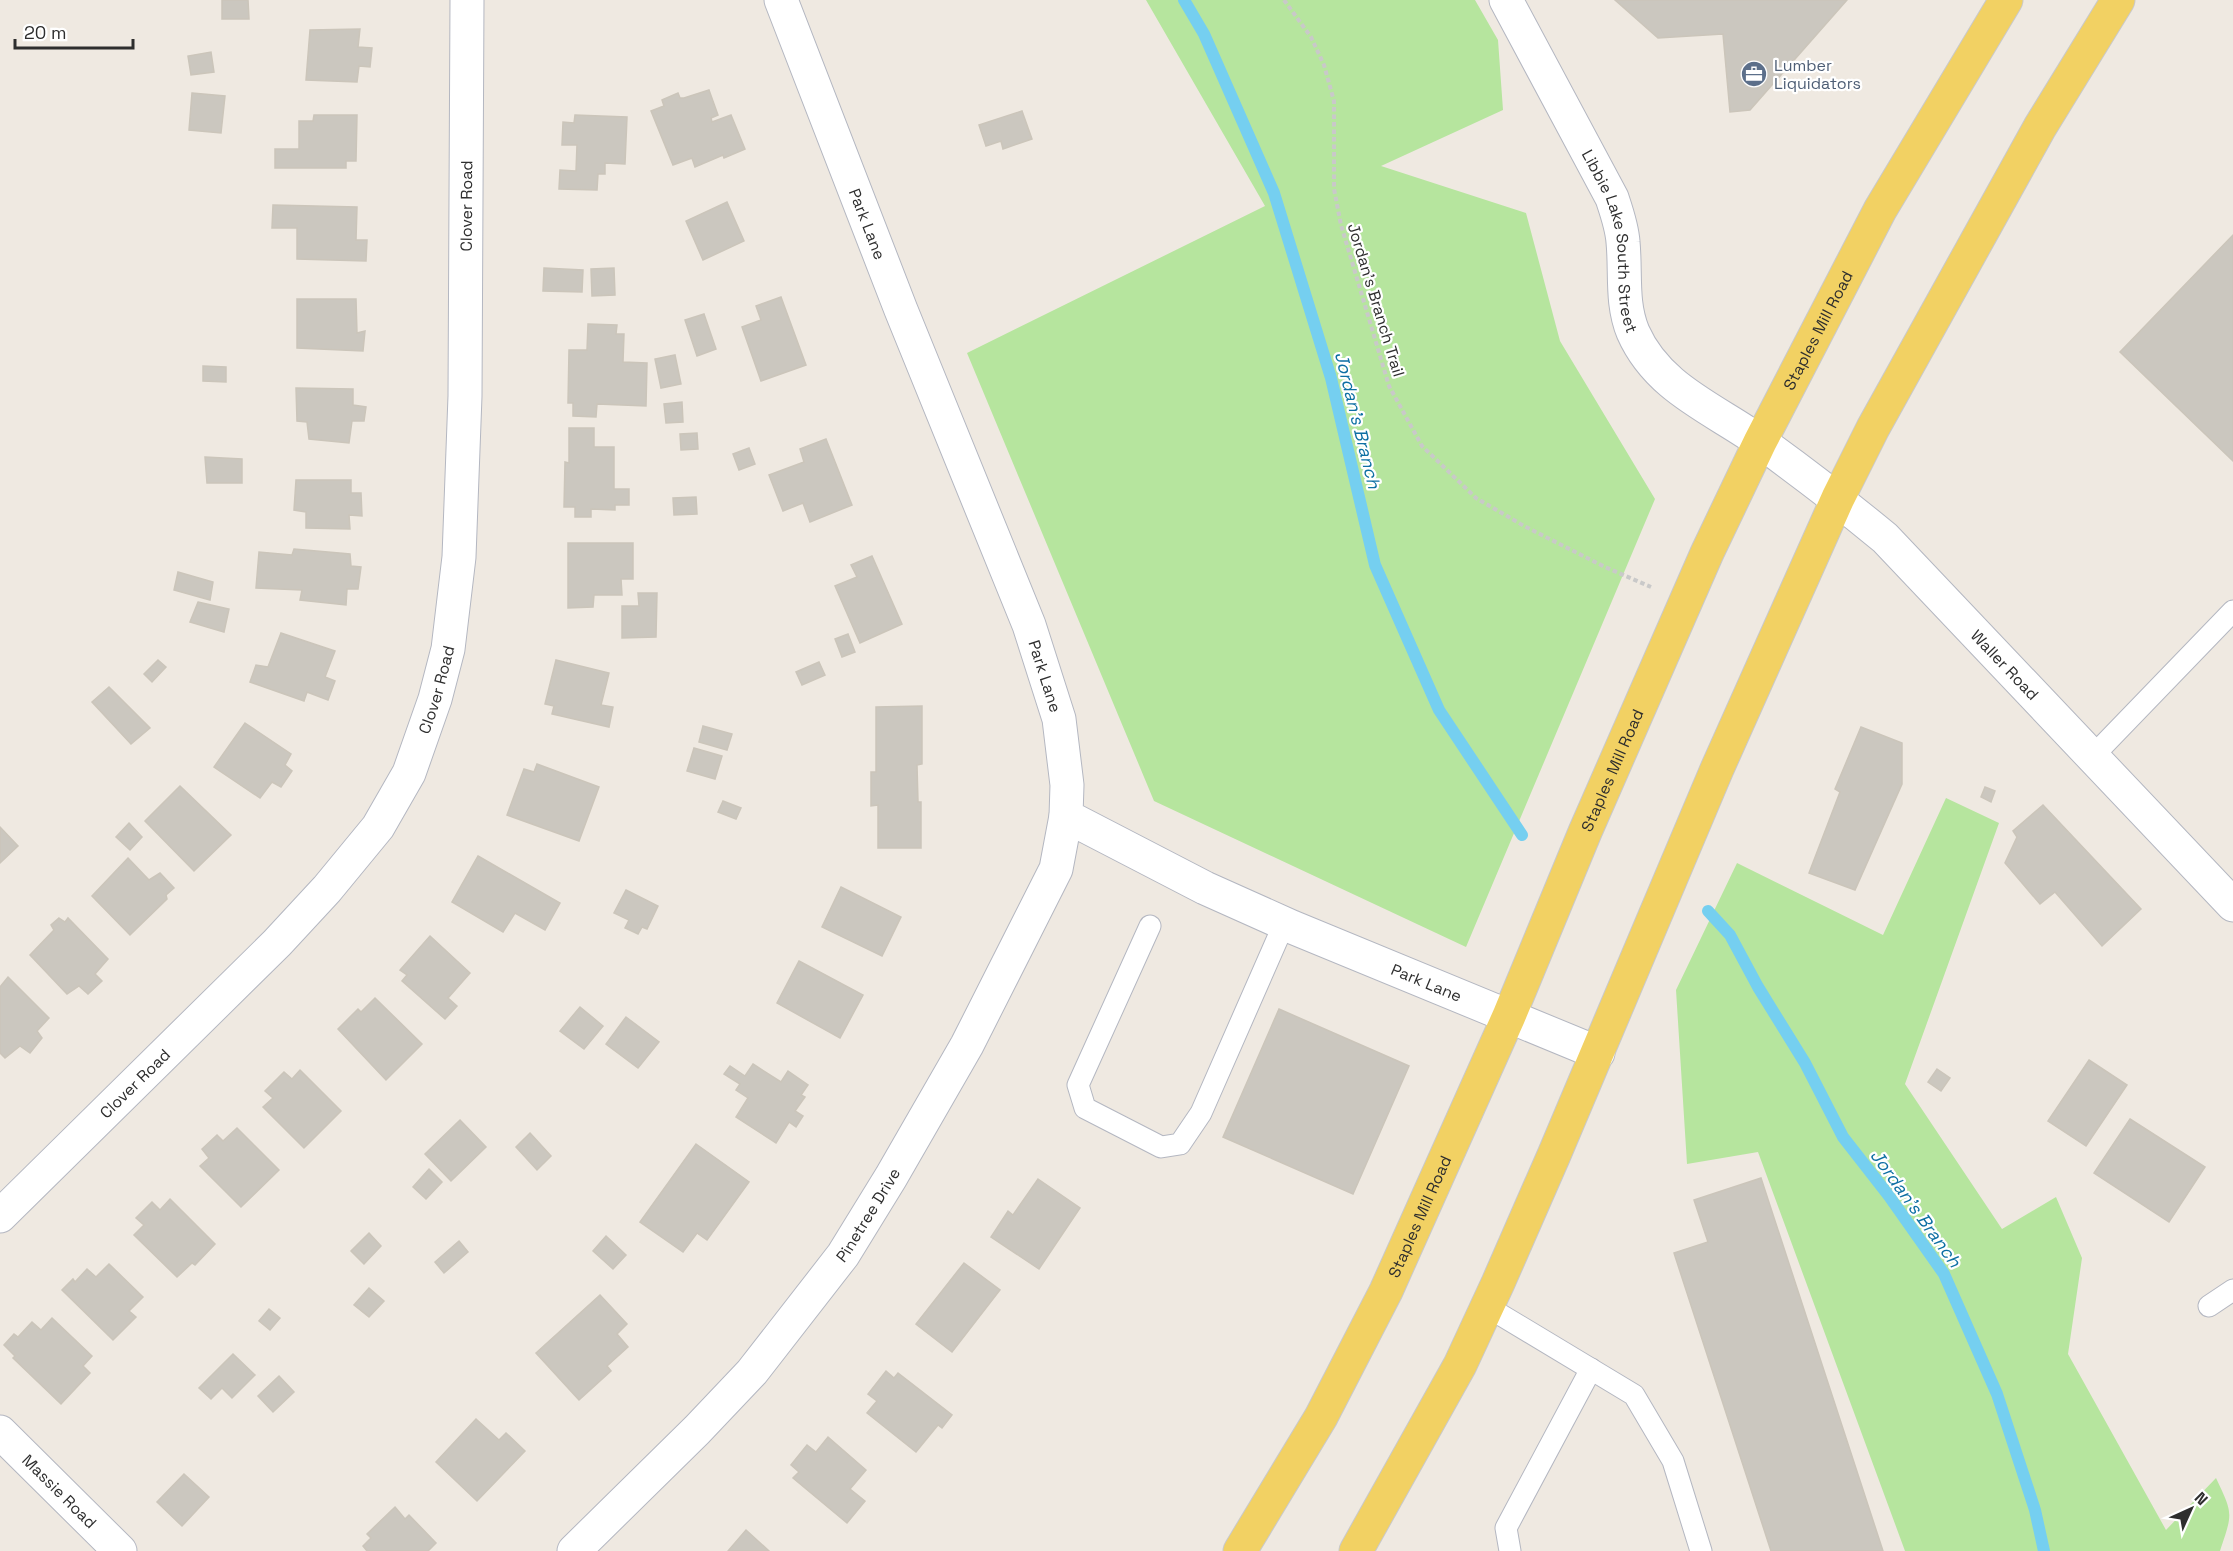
<svg xmlns="http://www.w3.org/2000/svg" width="2233" height="1551" viewBox="0 0 2233 1551" font-family="'Space Grotesk',sans-serif">
<rect width="100%" height="100%" fill="#efe9e1"/>
<g fill="#b6e59e">
<polygon points="1146,0 1475,0 1498,40 1503,110 1381,166 1526,213 1560,341 1655,499 1466,947 1154,801 967,353 1265,206"/>
<path d="M1946,798L1999,823L1905,1084L2002,1229L2056,1197L2082,1258L2068,1354L2166,1530L2216,1478C2233,1514 2233,1512 2220,1551H1905L1758,1152L1687,1164L1676,990L1737,863L1883,935Z"/>
</g>
<g fill="none" stroke-linecap="round" stroke-linejoin="round">
<g stroke="#75cff0" stroke-width="12">
<polyline points="1184,0 1204,34 1274,193 1331,378 1375,565 1439,710 1522,835"/>
<polyline points="1708,911 1730,935 1758,987 1805,1063 1843,1137 1889,1196 1944,1274 1997,1394 2035,1510 2044,1551"/>
</g>
</g>
<g fill="#cbc7bf" stroke="#cbc5ba" stroke-width="1.5">
<polygon points="222,0 248,0 249,19 222,19"/>
<polygon points="1615,0 1847,0 1750,110 1730,112 1723,34 1658,38"/>
<polygon points="360,29 358,47 372,48 370,67 359,66 357,82 306,80 310,30"/>
<polygon points="211,52 214,72 191,75 188,56"/>
<polygon points="709,90 718,115 711,118 712,122 731,115 745,149 724,158 723,155 695,167 692,158 673,165 651,111 664,106 662,100 678,93 680,98 684,98"/>
<polygon points="192,93 225,96 221,133 189,130"/>
<polygon points="1022,111 1032,139 1003,149 1001,141 986,146 979,125"/>
<polygon points="314,115 357,115 356,161 346,161 346,168 275,168 275,149 299,149 299,121 313,121"/>
<polygon points="575,115 627,117 625,164 605,163 605,174 598,174 597,190 559,189 560,170 576,171 577,145 562,145 563,122 574,123"/>
<polygon points="727,202 744,241 703,260 686,221"/>
<polygon points="273,205 357,207 356,240 367,240 366,261 297,259 297,228 272,228"/>
<polygon points="2233,235 2233,461 2120,352"/>
<polygon points="544,268 583,270 582,292 543,291"/>
<polygon points="614,268 615,295 592,296 591,269"/>
<polygon points="781,297 806,365 761,381 742,327 761,320 756,306"/>
<polygon points="297,299 356,299 357,333 365,331 363,351 297,348"/>
<polygon points="704,314 716,349 697,356 685,320"/>
<polygon points="588,324 617,325 616,334 624,334 623,362 647,363 646,406 597,404 596,417 573,416 573,403 568,403 569,350 587,350"/>
<polygon points="675,355 681,384 661,388 655,359"/>
<polygon points="203,366 226,367 226,382 203,381"/>
<polygon points="296,388 353,389 353,405 366,407 364,421 352,421 349,443 309,439 307,422 297,421"/>
<polygon points="682,402 683,422 666,423 664,404"/>
<polygon points="569,428 594,428 594,447 614,447 614,489 629,489 629,505 615,505 615,510 591,509 591,517 575,517 575,507 564,507 565,462 569,463"/>
<polygon points="697,433 698,449 681,450 680,434"/>
<polygon points="826,439 852,505 810,522 803,503 783,511 769,475 804,462 800,449"/>
<polygon points="749,448 755,464 739,470 733,454"/>
<polygon points="205,457 242,459 242,483 207,483"/>
<polygon points="296,480 351,480 351,493 361,493 362,516 349,515 350,529 306,528 306,512 294,510"/>
<polygon points="696,497 697,514 674,515 673,498"/>
<polygon points="568,543 633,543 633,579 621,579 622,595 594,595 593,607 568,608"/>
<polygon points="294,549 350,554 351,566 361,567 358,589 347,589 346,605 300,600 302,590 256,588 259,552 292,555"/>
<polygon points="872,556 902,624 860,643 835,586 857,577 851,565"/>
<polygon points="178,572 213,582 210,600 174,590"/>
<polygon points="638,593 657,593 656,637 622,638 622,606 639,606"/>
<polygon points="198,602 229,609 224,632 190,622"/>
<polygon points="281,633 335,651 325,677 335,681 328,700 307,692 304,701 250,682 256,665 268,667"/>
<polygon points="848,634 855,652 842,657 835,639"/>
<polygon points="158,660 166,667 152,682 144,674"/>
<polygon points="556,660 609,673 601,705 613,707 609,727 552,714 554,706 545,704"/>
<polygon points="819,662 825,675 802,685 796,672"/>
<polygon points="109,687 150,728 131,744 92,702"/>
<polygon points="922,706 922,764 917,765 918,802 921,802 921,848 878,848 878,805 871,806 871,772 876,772 876,707"/>
<polygon points="245,723 291,754 285,765 292,771 281,787 272,782 260,798 214,767"/>
<polygon points="703,726 732,734 727,750 699,742"/>
<polygon points="1861,727 1902,743 1902,784 1855,890 1809,873 1840,792 1835,789"/>
<polygon points="694,748 722,756 715,779 687,771"/>
<polygon points="537,764 599,787 579,841 507,815 524,769 534,772"/>
<polygon points="180,786 231,835 194,871 145,821"/>
<polygon points="1985,787 1995,791 1991,802 1981,797"/>
<polygon points="723,801 741,808 736,819 718,812"/>
<polygon points="2043,805 2141,909 2102,946 2055,892 2040,904 2005,863 2017,837 2013,831"/>
<polygon points="129,823 142,837 130,850 116,837"/>
<polygon points="0,827 18,846 0,863"/>
<polygon points="478,856 560,903 545,930 515,913 503,932 452,902"/>
<polygon points="128,858 149,880 160,873 174,888 166,895 167,899 130,935 92,896"/>
<polygon points="841,887 901,917 882,956 822,927"/>
<polygon points="626,890 658,906 647,929 642,927 638,934 625,928 629,920 614,913"/>
<polygon points="59,918 65,922 68,918 108,959 95,974 102,981 88,994 79,986 67,994 30,955 54,930 51,925"/>
<polygon points="430,936 470,973 448,998 457,1006 445,1019 402,981 407,975 400,970"/>
<polygon points="799,961 863,995 840,1038 777,1003"/>
<polygon points="8,977 49,1018 37,1031 42,1038 30,1053 20,1046 5,1058 0,1053 0,987"/>
<polygon points="375,998 422,1044 386,1080 338,1029 358,1009 361,1012"/>
<polygon points="580,1007 603,1026 584,1049 560,1031"/>
<polygon points="1279,1009 1409,1066 1353,1194 1223,1137"/>
<polygon points="626,1017 659,1042 638,1068 606,1044"/>
<polygon points="2089,1060 2127,1085 2086,1146 2048,1121"/>
<polygon points="753,1064 781,1082 788,1071 808,1085 801,1095 805,1097 795,1111 803,1116 796,1127 789,1122 776,1143 736,1117 748,1098 736,1090 740,1084 724,1074 730,1066 745,1076"/>
<polygon points="1937,1069 1950,1078 1941,1091 1928,1082"/>
<polygon points="300,1070 341,1111 304,1148 263,1107 273,1098 265,1091 284,1072 292,1079"/>
<polygon points="2130,1119 2205,1167 2169,1222 2094,1173"/>
<polygon points="460,1120 486,1147 451,1181 425,1154"/>
<polygon points="237,1128 279,1170 241,1207 200,1166 209,1158 202,1149 217,1135 223,1141"/>
<polygon points="530,1133 551,1156 537,1170 516,1147"/>
<polygon points="696,1144 749,1182 707,1240 697,1233 683,1252 640,1222"/>
<polygon points="429,1169 442,1182 426,1199 413,1187"/>
<polygon points="1761,1178 1883,1551 1771,1551 1674,1253 1708,1242 1694,1200"/>
<polygon points="1038,1179 1080,1208 1039,1269 991,1237 1008,1211 1013,1215"/>
<polygon points="170,1199 215,1244 195,1265 192,1263 177,1277 134,1235 144,1225 136,1218 152,1202 160,1210"/>
<polygon points="369,1233 381,1246 364,1264 351,1251"/>
<polygon points="606,1236 626,1255 613,1269 593,1251"/>
<polygon points="459,1241 468,1252 444,1273 435,1262"/>
<polygon points="964,1263 1000,1290 952,1352 916,1324"/>
<polygon points="109,1264 143,1297 129,1311 136,1317 113,1340 62,1290 73,1279 75,1282 87,1269 96,1277"/>
<polygon points="369,1288 384,1301 369,1317 354,1305"/>
<polygon points="600,1295 627,1324 617,1334 628,1347 607,1366 611,1371 579,1400 536,1353"/>
<polygon points="269,1309 280,1318 270,1330 259,1321"/>
<polygon points="52,1318 92,1356 83,1366 90,1373 61,1404 13,1358 15,1356 4,1345 14,1334 18,1337 32,1322 41,1330"/>
<polygon points="233,1354 255,1375 232,1398 222,1388 211,1399 199,1388"/>
<polygon points="886,1371 894,1378 898,1373 952,1415 942,1428 938,1425 916,1452 867,1413 877,1401 868,1394"/>
<polygon points="279,1376 294,1392 273,1412 258,1396"/>
<polygon points="476,1419 499,1440 506,1433 525,1451 477,1501 436,1462"/>
<polygon points="828,1437 866,1470 850,1489 865,1501 847,1523 793,1478 799,1472 791,1465 807,1445 816,1452"/>
<polygon points="184,1474 209,1497 182,1526 157,1502"/>
<polygon points="395,1507 405,1519 409,1515 436,1543 428,1551 367,1551 363,1546 371,1538 367,1534"/>
<polygon points="746,1530 769,1551 728,1551"/>
</g>
<g fill="none" stroke-linecap="round" stroke-linejoin="round">
<g stroke="#b4b7c1" stroke-width="23">
<g id="lane">
<polyline points="2092,757 2233,611"/>
<polyline points="1150,926 1078,1085 1085,1108 1161,1147 1180,1144 1201,1113 1284,924"/>
<polyline points="1486,1306 1634,1395 1673,1461 1701,1551"/>
<polyline points="2209,1306 2233,1290"/>
<polyline points="1510,1551 1506,1528 1591,1369"/>
</g>
</g>
<g stroke="#b4b7c1" stroke-width="35">
<g id="street">
<path id="s1" d="M781,0L901,310L1029,625L1059,719L1067,785L1066,816L1205,888L1292,927L1598,1053"/>
<path id="s2" d="M1506,0L1612,198C1617,213 1622,227 1623,242C1626,273 1621,303 1633,332C1658,389 1715,409 1762,443C1805,474 1845,505 1885,538L2233,905"/>
<path id="s3" d="M0,1216L277,943L327,889L378,827L409,773L435,699L448,649L459,557L465,396L467,0"/>
<path id="s4" d="M0,1432L120,1551"/>
<path id="s5" d="M574,1551L697,1430L752,1372L843,1255L891,1177L967,1045L1056,869L1066,816"/>
</g>
</g>
<g stroke="#c9c9c9" stroke-width="35">
<g id="primary">
<path id="s6" d="M1240,1551L1321,1417L1386,1291L1509,1016L1585,832L1707,553L1760,442L1880,210L2006,0"/>
<polyline points="1356,1551 1460,1365 1498,1283 1554,1155 1717,769 1838,498 1873,428 2040,127 2118,0"/>
</g>
</g>
<polyline stroke="#c9c9c9" stroke-width="4" stroke-dasharray="4.5 3" stroke-linecap="butt" points="1284,0 1311,37 1324,65 1334,101 1334,189 1341,225 1389,386 1422,446 1476,498 1524,526 1605,567 1651,587"/>
<use href="#lane" stroke="#fff" stroke-width="21"/>
<use href="#street" stroke="#fff" stroke-width="33"/>
<use href="#primary" stroke="#f2d163" stroke-width="33"/>
</g>
<defs>
<g id="office-disc" transform="scale(1.35)"><circle r="9.5" fill="#5c6f8a" stroke="#fff"/><path d="M-6-3h4V-5.5h4V-3h4V5H-6ZM-1-4.5V-3h2v-1.5ZM-6 0V1H6V0Z" fill="#fff"/></g>
</defs>
<g fill-rule="evenodd">
<use href="#office-disc" x="1754" y="74"/>
</g>
<g text-anchor="middle" dominant-baseline="central" stroke-width="4.5" stroke-linejoin="round" paint-order="stroke">
<g font-size="16" fill="#4e5e75" stroke="#fff" text-anchor="start">
<text x="1774" y="65">Lumber<tspan x="1774" dy="18">Liquidators</tspan></text>
</g>
<g font-size="16" fill="#2e2e2e" stroke="#fff">
<text stroke="none"><textPath href="#s3" startOffset="1179">Clover Road</textPath></text>
<text stroke="none"><textPath href="#s1" startOffset="240">Park Lane</textPath></text>
<text stroke="none"><textPath href="#s2" startOffset="266">Libbie Lake South Street</textPath></text>
<text transform="translate(1376 300) rotate(73)">Jordan's Branch Trail</text>
<text stroke="none"><textPath href="#s6" startOffset="1352">Staples Mill Road</textPath></text>
<text stroke="none"><textPath href="#s2" startOffset="864">Waller Road</textPath></text>
<text stroke="none"><textPath href="#s1" startOffset="726">Park Lane</textPath></text>
<text stroke="none"><textPath href="#s3" startOffset="693">Clover Road</textPath></text>
<text stroke="none"><textPath href="#s6" startOffset="866">Staples Mill Road</textPath></text>
<text stroke="none"><textPath href="#s1" startOffset="1266">Park Lane</textPath></text>
<text stroke="none"><textPath href="#s3" startOffset="189">Clover Road</textPath></text>
<text stroke="none"><textPath href="#s5" startOffset="448">Pinetree Drive</textPath></text>
<text stroke="none"><textPath href="#s6" startOffset="380">Staples Mill Road</textPath></text>
<text stroke="none"><textPath href="#s4" startOffset="84">Massie Road</textPath></text>
</g>
<g font-size="18" font-style="italic" fill="#0d6fa3" stroke="#fff">
<text transform="translate(1358 420) rotate(76)">Jordan's Branch</text>
<text transform="translate(1916 1208) rotate(54)">Jordan's Branch</text>
</g>
</g>
<g transform="translate(2191 1509) rotate(45)" stroke="#ffffff" stroke-width="4.5" paint-order="stroke">
<path d="M0-4.5L10 22L0 15L-10 22Z" fill="#2e2e2e"/>
<text y="-9" font-size="16" font-weight="bold" text-anchor="middle" fill="#2e2e2e">N</text>
</g>
<path d="M15 39v9h118v-9" fill="none" stroke="#2e2e2e" stroke-width="3"/>
<text x="24" y="39" font-size="18" fill="#2e2e2e" stroke="#ffffff" stroke-width="4.5" paint-order="stroke">20 m</text>
</svg>
